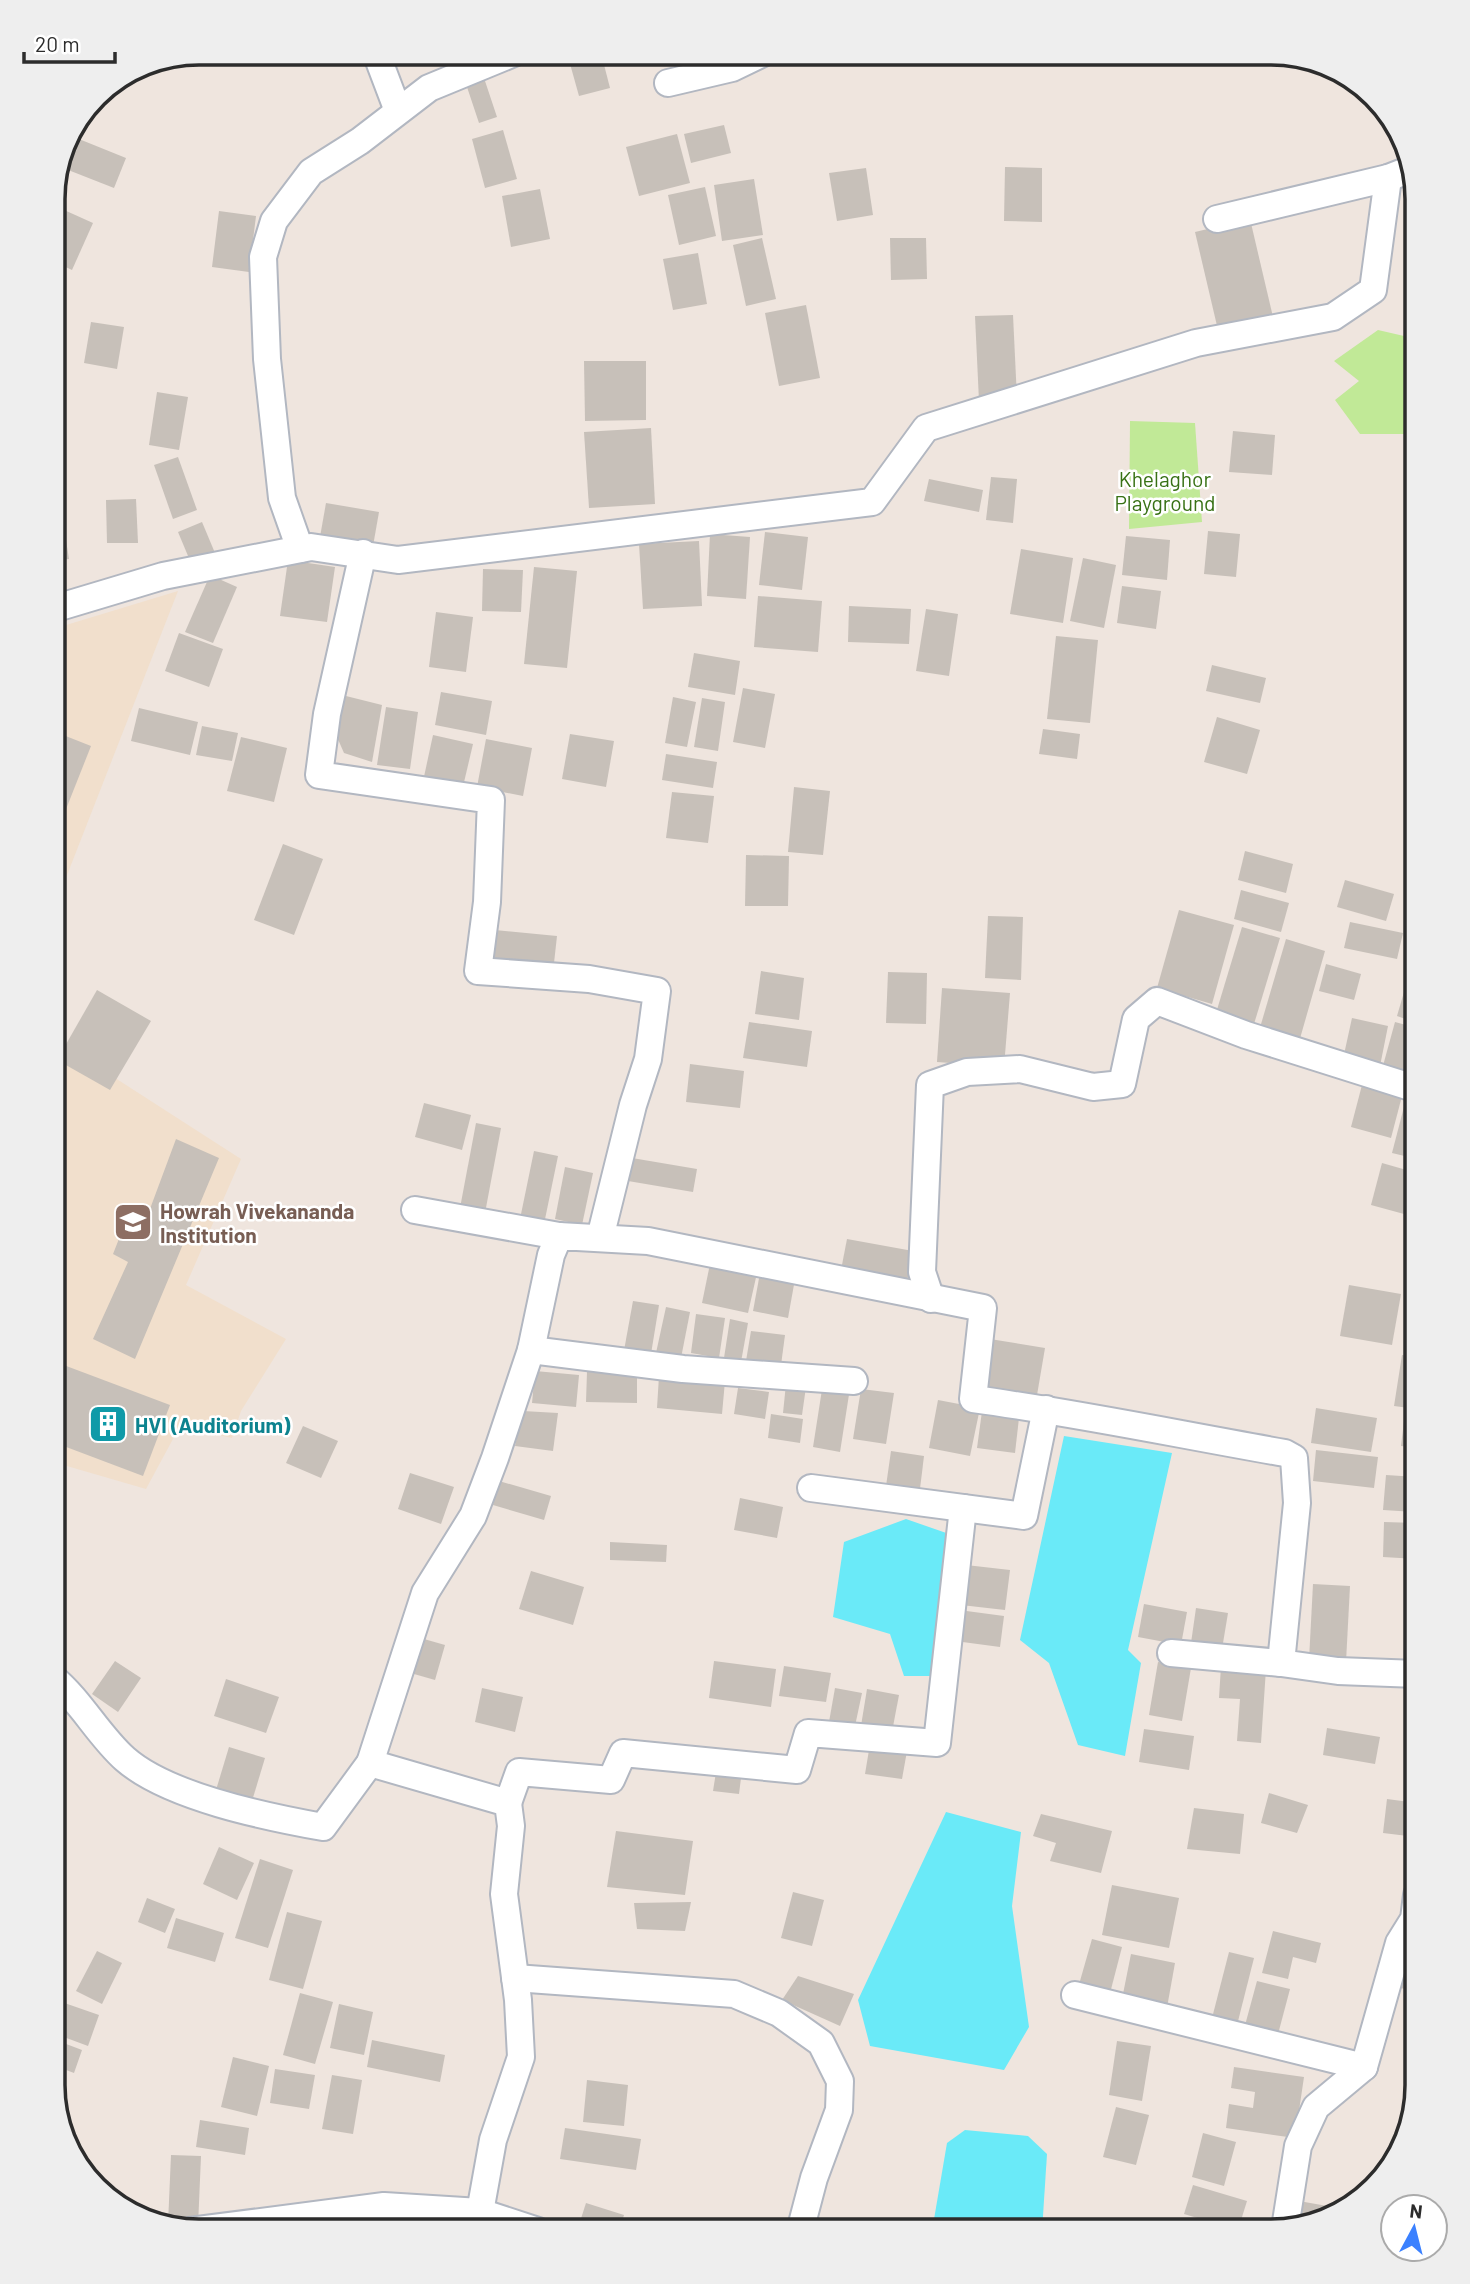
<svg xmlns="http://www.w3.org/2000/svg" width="1470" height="2284" viewBox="0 0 1470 2284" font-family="Barlow,sans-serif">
<rect width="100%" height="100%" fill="#efe5de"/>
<g fill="#f1dfcc">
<polygon points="178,591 53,911 53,629"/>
<polygon points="53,1038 241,1159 186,1285 286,1339 241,1411 232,1438 180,1426 146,1489 53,1462"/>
</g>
<g fill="#c1e997">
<polygon points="1378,330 1417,339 1417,434 1360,434 1335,400 1359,381 1334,361"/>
<polygon points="1130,421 1195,423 1202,522 1129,529"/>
</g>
<g fill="#6aeaf8">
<polygon points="1064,1436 1172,1453 1128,1650 1141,1663 1125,1756 1078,1745 1049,1663 1020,1640"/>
<polygon points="906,1519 952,1535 948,1676 904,1676 890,1634 833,1617 844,1542"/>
<polygon points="946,1812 1021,1832 1012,1906 1029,2027 1004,2070 870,2046 858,2000"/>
<polygon points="965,2130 1028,2136 1047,2154 1042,2231 932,2231 947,2143"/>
</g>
<g fill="#c7c0b9">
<polygon points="567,53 601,53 610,88 579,96"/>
<polygon points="483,75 497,117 479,123 465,81"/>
<polygon points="724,125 731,153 691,163 684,134"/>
<polygon points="503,130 517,179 485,188 472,139"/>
<polygon points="677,134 690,183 639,196 626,147"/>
<polygon points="69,135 126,158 114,188 58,166"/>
<polygon points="1005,167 1042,168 1042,222 1004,221"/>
<polygon points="866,168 873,215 837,221 829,173"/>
<polygon points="754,179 763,235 722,241 714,185"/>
<polygon points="705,187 716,236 679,245 668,195"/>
<polygon points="540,189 550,239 511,247 502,196"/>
<polygon points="53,205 93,223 72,270 53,261"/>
<polygon points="219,211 256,216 249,272 212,267"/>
<polygon points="1250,219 1273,317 1218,330 1195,232"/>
<polygon points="762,238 776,299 746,306 733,245"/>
<polygon points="890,238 926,238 927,279 891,280"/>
<polygon points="698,253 707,304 673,310 663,259"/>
<polygon points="806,305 820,378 779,386 765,313"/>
<polygon points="1013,315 1017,399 979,401 975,316"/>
<polygon points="91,322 124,327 117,369 84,363"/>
<polygon points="584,361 646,361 646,420 585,421"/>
<polygon points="157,392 188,397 179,450 149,445"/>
<polygon points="651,428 655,504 589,508 584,432"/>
<polygon points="1233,431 1275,435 1272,475 1229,472"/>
<polygon points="178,457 197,510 173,519 154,465"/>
<polygon points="991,477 1017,479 1013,523 986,520"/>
<polygon points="929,479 983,490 979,512 924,501"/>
<polygon points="136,499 138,543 107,543 106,500"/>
<polygon points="326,503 379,512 373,546 320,537"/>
<polygon points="62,515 69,559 53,561 53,516"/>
<polygon points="202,522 215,553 191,563 178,532"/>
<polygon points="1208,531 1240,534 1236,577 1204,574"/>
<polygon points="765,532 808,537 802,590 759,585"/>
<polygon points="710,534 750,537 746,599 707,596"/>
<polygon points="1126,536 1170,540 1167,580 1122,575"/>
<polygon points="699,541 702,606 643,609 639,544"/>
<polygon points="1021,549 1073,558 1063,623 1010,614"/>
<polygon points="1083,558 1116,565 1104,628 1070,621"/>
<polygon points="288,560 335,567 327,622 280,616"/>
<polygon points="534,567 577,571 567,668 524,664"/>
<polygon points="483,569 523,570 521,612 482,611"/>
<polygon points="210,575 237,587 213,643 185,632"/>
<polygon points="1122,586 1161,591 1156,629 1117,623"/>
<polygon points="758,596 822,601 818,652 754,647"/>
<polygon points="849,606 911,609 909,644 848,642"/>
<polygon points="926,609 958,614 949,676 916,671"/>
<polygon points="436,612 473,617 466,672 429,667"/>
<polygon points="179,633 223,649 209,687 165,671"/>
<polygon points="1056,636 1098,640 1090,723 1047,719"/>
<polygon points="694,653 740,661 735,695 688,687"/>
<polygon points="1212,665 1266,678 1260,703 1206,691"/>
<polygon points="743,688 775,694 765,748 733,742"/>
<polygon points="441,692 492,701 486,735 435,725"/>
<polygon points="338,694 382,705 372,762 344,753 333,728"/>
<polygon points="673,697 696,702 687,747 665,743"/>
<polygon points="702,698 725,702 718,751 694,747"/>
<polygon points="386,707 418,712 410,769 377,765"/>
<polygon points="139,708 198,722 190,755 131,741"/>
<polygon points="1217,717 1260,730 1247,774 1204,762"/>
<polygon points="202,726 238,733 232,761 196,755"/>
<polygon points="1043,729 1080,734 1077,759 1039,754"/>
<polygon points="53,731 91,746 53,842"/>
<polygon points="570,734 614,741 606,787 562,779"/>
<polygon points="433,735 473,744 461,795 422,786"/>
<polygon points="241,737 287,748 274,802 227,791"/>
<polygon points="486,739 532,748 523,796 477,787"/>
<polygon points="666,754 717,762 713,788 662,780"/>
<polygon points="794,787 830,791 823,855 788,852"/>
<polygon points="672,792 714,796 708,843 666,838"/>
<polygon points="283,844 323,859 294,935 254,920"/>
<polygon points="1245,851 1293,864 1286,893 1238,880"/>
<polygon points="746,855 789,856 788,906 745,906"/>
<polygon points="1345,880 1394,894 1386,921 1337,907"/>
<polygon points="1241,890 1289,903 1281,932 1234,919"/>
<polygon points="1179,910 1234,925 1212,1004 1157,988"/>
<polygon points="988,916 1023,917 1021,980 985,978"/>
<polygon points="1350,922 1403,933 1397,959 1344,948"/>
<polygon points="1242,927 1280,938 1254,1024 1216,1013"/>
<polygon points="495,930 557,936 553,972 491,965"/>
<polygon points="1286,939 1325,951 1299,1042 1259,1031"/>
<polygon points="1326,964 1361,974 1354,1000 1319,991"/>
<polygon points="761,971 804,978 799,1020 755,1014"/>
<polygon points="888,972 927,973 926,1024 886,1023"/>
<polygon points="1409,975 1417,978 1417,1023 1397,1016"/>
<polygon points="942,988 1010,993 1004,1067 937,1062"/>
<polygon points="97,990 151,1021 110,1090 57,1060"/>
<polygon points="1352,1018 1388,1026 1380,1066 1343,1059"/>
<polygon points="749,1022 812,1031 807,1067 743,1058"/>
<polygon points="1395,1022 1417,1028 1417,1083 1381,1073"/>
<polygon points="690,1064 744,1071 740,1108 686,1102"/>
<polygon points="1362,1085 1402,1096 1391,1138 1351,1127"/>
<polygon points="1406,1099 1417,1102 1417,1159 1392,1153"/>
<polygon points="424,1103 471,1115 462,1150 415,1137"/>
<polygon points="476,1123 501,1128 485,1213 460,1208"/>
<polygon points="176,1139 219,1158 135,1359 93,1339 128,1262 113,1254 128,1216 144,1225"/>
<polygon points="534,1151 558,1156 544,1224 520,1219"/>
<polygon points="632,1158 697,1169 693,1192 628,1181"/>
<polygon points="1382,1163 1417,1173 1415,1217 1371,1205"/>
<polygon points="565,1167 593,1173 582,1225 555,1219"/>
<polygon points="847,1239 913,1251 907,1282 841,1270"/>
<polygon points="710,1264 757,1273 748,1313 702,1303"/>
<polygon points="760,1273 795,1279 788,1318 753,1311"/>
<polygon points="1349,1285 1401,1294 1392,1345 1340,1336"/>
<polygon points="633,1301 659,1305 650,1360 623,1356"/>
<polygon points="666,1307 690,1312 681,1358 656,1353"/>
<polygon points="696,1314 725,1318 719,1358 691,1353"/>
<polygon points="730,1319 748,1323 741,1362 724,1358"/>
<polygon points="751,1331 785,1335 781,1365 746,1361"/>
<polygon points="990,1339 1045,1348 1036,1401 982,1393"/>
<polygon points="1402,1355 1417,1357 1417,1409 1394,1406"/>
<polygon points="53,1361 170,1405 143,1476 53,1442"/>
<polygon points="535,1371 579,1375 576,1407 532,1403"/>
<polygon points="587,1372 637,1373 637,1403 586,1402"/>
<polygon points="659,1376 725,1381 722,1414 657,1408"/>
<polygon points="823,1383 850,1388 840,1452 813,1447"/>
<polygon points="786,1384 806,1387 802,1415 783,1413"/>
<polygon points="738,1388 769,1392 765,1419 734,1414"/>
<polygon points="861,1389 894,1393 886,1444 853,1439"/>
<polygon points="938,1400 980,1408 970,1456 929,1448"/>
<polygon points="983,1404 1020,1409 1015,1453 977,1448"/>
<polygon points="1316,1408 1377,1418 1371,1452 1311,1443"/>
<polygon points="523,1411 558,1413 553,1451 515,1446"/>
<polygon points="771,1414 803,1419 800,1443 768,1438"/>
<polygon points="1404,1421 1417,1423 1417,1448 1401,1446"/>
<polygon points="303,1426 338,1441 321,1478 286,1463"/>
<polygon points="1316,1450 1378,1457 1374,1488 1313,1481"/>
<polygon points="891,1451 924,1456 919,1497 885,1493"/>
<polygon points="410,1473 454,1487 441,1524 398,1509"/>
<polygon points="1386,1475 1417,1477 1415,1512 1383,1510"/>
<polygon points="499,1481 551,1496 544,1520 493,1505"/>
<polygon points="740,1498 783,1507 777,1538 734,1530"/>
<polygon points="1384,1522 1417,1523 1417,1559 1383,1557"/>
<polygon points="610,1542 667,1545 666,1562 610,1560"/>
<polygon points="966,1565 1010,1570 1005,1610 961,1605"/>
<polygon points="531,1571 584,1587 573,1625 519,1609"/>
<polygon points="1313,1584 1350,1586 1346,1662 1309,1660"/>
<polygon points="1144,1604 1187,1612 1181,1645 1138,1637"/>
<polygon points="1196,1608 1228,1613 1222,1649 1191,1643"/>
<polygon points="959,1610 1004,1616 1000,1647 955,1641"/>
<polygon points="417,1637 445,1645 435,1680 407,1672"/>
<polygon points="115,1661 141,1678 118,1712 92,1694"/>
<polygon points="714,1661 776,1669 771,1707 709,1698"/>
<polygon points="1158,1662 1191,1668 1182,1721 1149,1715"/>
<polygon points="784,1666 831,1673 826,1702 779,1696"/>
<polygon points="1221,1666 1266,1669 1261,1743 1237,1741 1240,1699 1219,1698"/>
<polygon points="226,1679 279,1697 266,1733 214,1716"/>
<polygon points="482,1688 523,1697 515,1732 475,1722"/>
<polygon points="835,1688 862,1693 855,1726 829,1722"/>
<polygon points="867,1689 899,1695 891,1737 860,1732"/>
<polygon points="1327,1728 1380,1737 1375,1764 1323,1755"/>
<polygon points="1144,1729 1194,1736 1189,1770 1139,1762"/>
<polygon points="870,1744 907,1751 902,1779 865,1774"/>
<polygon points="229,1747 265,1758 252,1801 216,1790"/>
<polygon points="717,1766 742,1770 739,1794 713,1791"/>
<polygon points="1269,1793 1308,1805 1297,1833 1261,1823"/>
<polygon points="1387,1799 1417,1803 1416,1837 1383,1833"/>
<polygon points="1194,1808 1244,1814 1240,1854 1187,1849"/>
<polygon points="1041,1814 1112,1831 1101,1873 1050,1861 1056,1843 1033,1836"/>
<polygon points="616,1831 693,1841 685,1895 607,1887"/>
<polygon points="219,1847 254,1863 237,1900 203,1884"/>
<polygon points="260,1859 293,1870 268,1948 235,1938"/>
<polygon points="1112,1885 1179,1898 1169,1948 1102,1935"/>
<polygon points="793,1892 824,1900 812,1946 781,1938"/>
<polygon points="147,1898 175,1909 165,1933 138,1922"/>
<polygon points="691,1902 685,1931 637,1929 634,1903"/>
<polygon points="287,1912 322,1921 303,1989 269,1980"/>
<polygon points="176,1918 224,1933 215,1962 167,1948"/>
<polygon points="1273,1931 1321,1943 1316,1963 1293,1957 1288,1979 1262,1973"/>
<polygon points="1092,1939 1122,1947 1109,1997 1078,1988"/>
<polygon points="97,1951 122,1963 102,2004 76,1991"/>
<polygon points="1229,1952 1254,1958 1236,2029 1211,2022"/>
<polygon points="1131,1954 1175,1963 1166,2013 1121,2004"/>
<polygon points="1406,1957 1417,1960 1417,1991 1400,1988"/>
<polygon points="798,1976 854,1994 840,2026 782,2000"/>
<polygon points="1257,1981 1290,1989 1277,2038 1244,2029"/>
<polygon points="300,1993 333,2002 315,2064 283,2055"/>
<polygon points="53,1999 99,2015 88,2046 53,2033"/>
<polygon points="339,2004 373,2012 364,2055 330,2048"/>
<polygon points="53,2039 82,2050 74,2073 53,2065"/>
<polygon points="372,2040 445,2055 440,2082 367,2067"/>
<polygon points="1117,2041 1151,2046 1142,2101 1109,2095"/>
<polygon points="233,2057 269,2066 257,2116 221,2107"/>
<polygon points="1234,2067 1304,2077 1295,2138 1226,2128 1229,2104 1253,2108 1255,2092 1231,2088"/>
<polygon points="275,2069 315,2075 309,2109 270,2103"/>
<polygon points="332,2075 362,2080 353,2134 322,2129"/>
<polygon points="587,2080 628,2085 624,2126 583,2122"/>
<polygon points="1116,2107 1149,2115 1136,2165 1103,2157"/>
<polygon points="1402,2115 1408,2117 1397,2154 1387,2149"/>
<polygon points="200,2120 249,2128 245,2155 196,2147"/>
<polygon points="62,2124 73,2126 69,2152 68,2150"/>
<polygon points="565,2128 641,2139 636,2170 560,2159"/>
<polygon points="1203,2133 1236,2142 1224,2186 1192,2177"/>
<polygon points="171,2155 201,2156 198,2226 168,2224"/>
<polygon points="1193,2185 1247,2201 1238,2230 1184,2214"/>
<polygon points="1299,2201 1344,2209 1336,2216 1295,2226"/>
<polygon points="586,2203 624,2215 619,2231 577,2231"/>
<polygon points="342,2225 341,2231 299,2231 299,2227"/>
</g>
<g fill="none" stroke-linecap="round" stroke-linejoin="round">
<g stroke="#b2b7c1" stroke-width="30">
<g id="street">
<polyline points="376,53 398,111"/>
<polyline points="668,83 732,68 763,53"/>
<polyline points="1217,219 1388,178 1411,169"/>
<polyline points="300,549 282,498 267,359 263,257 274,221 311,172 360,141 429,88 514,53"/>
<polyline points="363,553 327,714 319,775 491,800 487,902 478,971 589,979 657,991 648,1059 633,1105 600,1238"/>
<polyline points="53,609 163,576 311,547 398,560 872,502 926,428 1196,343 1333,317 1373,290 1388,178"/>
<polyline points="415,1210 559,1236"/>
<polyline points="931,1299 922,1272 930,1085 967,1072 1020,1069 1093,1087 1122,1084 1136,1019 1157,1001 1246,1035 1417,1089"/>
<polyline points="531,1350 683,1369 854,1381"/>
<polyline points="811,1488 1024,1516 1046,1409"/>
<polyline points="1171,1653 1281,1663"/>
<path d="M53,1678C81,1701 98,1735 125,1759C168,1797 267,1817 323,1827L370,1763"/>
<polyline points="508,1803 519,1772 611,1780 623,1753 797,1770 808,1733 937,1743 963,1508"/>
<polyline points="515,1978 734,1994 779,2013 821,2043 840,2081 839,2110 814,2178 800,2231"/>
<polyline points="1075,1995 1364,2067"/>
<path d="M480,2212L493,2140L521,2057L518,2000L504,1894L511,1826L508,1803L370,1763L425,1593L473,1516L495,1458L531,1350L551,1255L559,1236L648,1241L983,1308L973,1399C1078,1413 1181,1435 1285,1453L1294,1458L1297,1503L1281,1663L1338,1671L1417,1674"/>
<polyline points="1285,2228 1298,2146 1316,2107 1364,2067 1399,1943 1414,1919 1417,1895"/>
<polyline points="190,2231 384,2206 480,2212 538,2231"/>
</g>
</g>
<use href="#street" stroke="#fff" stroke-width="26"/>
</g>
<defs>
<g id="school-square" transform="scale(2.0125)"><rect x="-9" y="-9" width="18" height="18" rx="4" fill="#8d6e63" stroke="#fff"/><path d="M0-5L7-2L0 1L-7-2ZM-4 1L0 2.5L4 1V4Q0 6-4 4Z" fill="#fff"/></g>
<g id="building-square" transform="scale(2.0125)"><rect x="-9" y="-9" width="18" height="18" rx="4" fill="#0f9aa8" stroke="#fff"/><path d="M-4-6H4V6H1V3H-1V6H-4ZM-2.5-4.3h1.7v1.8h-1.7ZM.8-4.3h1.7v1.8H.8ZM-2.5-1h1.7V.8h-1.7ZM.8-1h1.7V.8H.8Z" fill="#fff"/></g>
</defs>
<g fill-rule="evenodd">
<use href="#school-square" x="133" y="1222"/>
<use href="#building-square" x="108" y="1424"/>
</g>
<g text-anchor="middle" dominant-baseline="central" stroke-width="5" stroke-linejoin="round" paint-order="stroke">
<g font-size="21" fill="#387115" stroke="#fff">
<text x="1165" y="478">Khelaghor<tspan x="1165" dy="24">Playground</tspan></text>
</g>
<g font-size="21" font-weight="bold" fill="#785e54" stroke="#fff" text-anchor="start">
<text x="160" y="1210">Howrah Vivekananda<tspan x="160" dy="24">Institution</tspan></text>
</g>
<g font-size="21" font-weight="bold" fill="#0d838f" stroke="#fff" text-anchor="start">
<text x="135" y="1424">HVI (Auditorium)</text>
</g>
</g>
<path d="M0 0H1470V2284H0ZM199 65H1271A134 134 0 0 1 1405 199V2085A134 134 0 0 1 1271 2219H199A134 134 0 0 1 65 2085V199A134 134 0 0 1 199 65Z" fill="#eee" fill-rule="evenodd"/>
<path fill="none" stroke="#2c2c2c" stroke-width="3.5" d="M199 65H1271A134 134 0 0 1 1405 199V2085A134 134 0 0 1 1271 2219H199A134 134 0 0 1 65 2085V199A134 134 0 0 1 199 65Z"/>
<g transform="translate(1414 2228) rotate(7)"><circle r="33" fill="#ffffff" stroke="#ababab" stroke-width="2"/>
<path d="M0-5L12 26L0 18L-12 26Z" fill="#3b81ff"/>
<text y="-10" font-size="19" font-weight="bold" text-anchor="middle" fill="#2c2c2c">N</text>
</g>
<path d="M24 52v10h91v-10" fill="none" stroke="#2c2c2c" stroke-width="3.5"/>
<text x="35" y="52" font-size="21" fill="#2c2c2c" stroke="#ffffff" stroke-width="5" paint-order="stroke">20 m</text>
</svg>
